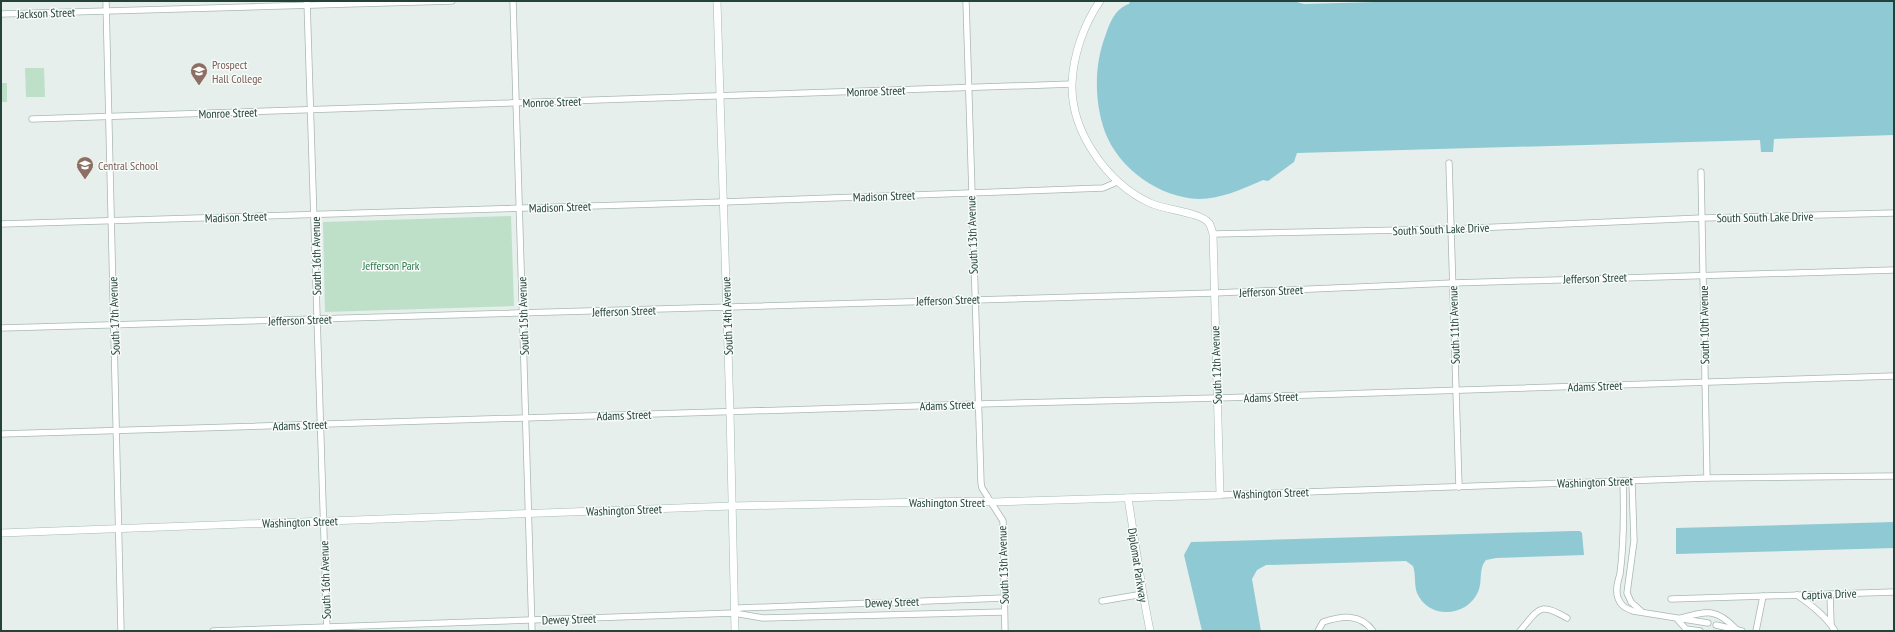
<svg xmlns="http://www.w3.org/2000/svg" width="1895" height="632" viewBox="0 0 1895 632" font-family="'PT Sans Narrow',sans-serif">
<rect width="100%" height="100%" fill="#e6efeb"/>
<g fill="#bfe0c8">
<polygon points="25,68 44,68 45,97 26,97"/>
<rect x="1" y="83" width="6" height="19"/>
<polygon points="511,216 514,306 325,312 323,222"/>
</g>
<g fill="#8ec9d4">
<path d="M1130,1H1293L1304,4L1412,1H1894V135L1774,139L1773,152H1761L1760,140L1297,153L1294,162L1268,181L1263,180C1242,189 1221,199 1199,199C1160,198 1119,169 1105,132C1094,101 1094,64 1106,34C1110,22 1116,8 1129,4Z"/>
<polygon points="1894,522 1894,548 1676,554 1676,528"/>
<path d="M1572,531H1580L1582,533L1584,555L1496,558L1486,560C1478,569 1483,581 1478,592C1467,617 1429,620 1417,593C1414,585 1416,574 1413,566L1406,561L1266,565L1257,570L1252,579L1261,631H1202L1184,555L1191,542Z"/>
</g>
<g fill="none" stroke-linecap="round" stroke-linejoin="round">
<g stroke="#a8b8b2" stroke-width="7">
<g id="street">
<polyline points="106,1 121,631"/>
<polyline points="307,1 327,631"/>
<polyline points="513,1 532,631"/>
<polyline points="966,1 981,483 982,488 1003,521 1005,631"/>
<polyline points="1,14 452,1"/>
<polyline points="32,119 1072,84"/>
<polyline points="1449,163 1459,487"/>
<polyline points="1701,172 1707,478"/>
<polyline points="1,224 723,202 1103,188 1117,182"/>
<polyline points="1213,234 1451,229 1702,218 1894,213"/>
<polyline points="1,328 1214,293 1453,283 1894,270"/>
<polyline points="1,434 978,404 1217,398 1894,376"/>
<path d="M1623,481C1624,513 1624,543 1620,574C1618,581 1615,590 1618,598C1621,606 1625,608 1633,611L1708,623"/>
<polyline points="1632,481 1634,541 1627,593 1631,602 1641,611"/>
<polyline points="1220,495 1707,478 1894,476"/>
<polyline points="1830,594 1831,624"/>
<path d="M1797,595C1811,605 1826,616 1835,631"/>
<polyline points="1671,599 1894,592"/>
<polyline points="1102,601 1143,594"/>
<polyline points="734,613 739,608 1004,598"/>
<path d="M1681,618C1707,611 1716,608 1736,629"/>
<polyline points="1677,619 1686,629 1700,631"/>
<polyline points="1716,625 1742,631"/>
<polyline points="213,631 734,613 763,618 1004,612"/>
<path d="M1318,631L1323,622C1342,616 1360,613 1373,631"/>
<path d="M1520,631C1539,609 1539,601 1567,618"/>
<polyline points="1756,631 1763,596"/>
</g>
</g>
<g stroke="#a4bbb3" stroke-width="8">
<g id="secondary">
<polyline points="717,1 730,412 735,631"/>
<polyline points="1128,498 1143,594 1150,631"/>
<path d="M1,533L732,506L977,501L992,502L1220,495L1213,234C1212,231 1211,226 1209,223C1200,212 1165,210 1150,203C1107,183 1071,132 1072,84C1073,55 1084,24 1100,1"/>
</g>
</g>
<use href="#street" stroke="#fff" stroke-width="5.5"/>
<use href="#secondary" stroke="#fff" stroke-width="7"/>
</g>
<defs>
<g id="school-pin" transform="scale(0.9)"><path d="M0 17L-7.5 6A9.5 9.5 0 1 1 7.5 6Z" fill="#8d6e63" stroke="#f7fbf9"/><path d="M0-5L7-2L0 1L-7-2ZM-4 1L0 2.5L4 1V4Q0 6-4 4Z" fill="#fff"/></g>
</defs>
<g fill-rule="evenodd">
<use href="#school-pin" x="199" y="71"/>
<use href="#school-pin" x="85" y="165"/>
</g>
<g text-anchor="middle" dominant-baseline="central" stroke-width="3" stroke-linejoin="round" paint-order="stroke">
<g font-size="12" fill="#24423a" stroke="#f7fbf9">
<text transform="translate(46 13) rotate(-2)">Jackson Street</text>
<text transform="translate(876 91) rotate(-2)">Monroe Street</text>
<text transform="translate(552 102) rotate(-2)">Monroe Street</text>
<text transform="translate(228 113) rotate(-2)">Monroe Street</text>
<text transform="translate(884 196) rotate(-2)">Madison Street</text>
<text transform="translate(560 207) rotate(-2)">Madison Street</text>
<text transform="translate(236 217) rotate(-2)">Madison Street</text>
<text transform="translate(1765 217) rotate(-1)">South South Lake Drive</text>
<text transform="translate(1441 229) rotate(-2)">South South Lake Drive</text>
<text transform="translate(972 235) rotate(-92)">South 13th Avenue</text>
<text transform="translate(316 256) rotate(-91)">South 16th Avenue</text>
<text transform="translate(1595 278) rotate(-2)">Jefferson Street</text>
<text transform="translate(1271 291) rotate(-3)">Jefferson Street</text>
<text transform="translate(948 300) rotate(-2)">Jefferson Street</text>
<text transform="translate(624 311) rotate(-2)">Jefferson Street</text>
<text transform="translate(114 316) rotate(-92)">South 17th Avenue</text>
<text transform="translate(523 316) rotate(-92)">South 15th Avenue</text>
<text transform="translate(727 316) rotate(-92)">South 14th Avenue</text>
<text transform="translate(300 320) rotate(-2)">Jefferson Street</text>
<text transform="translate(1454 325) rotate(-92)">South 11th Avenue</text>
<text transform="translate(1704 325) rotate(-91)">South 10th Avenue</text>
<text transform="translate(1216 365) rotate(-92)">South 12th Avenue</text>
<text transform="translate(1595 386) rotate(-2)">Adams Street</text>
<text transform="translate(1271 397) rotate(-2)">Adams Street</text>
<text transform="translate(947 405) rotate(-2)">Adams Street</text>
<text transform="translate(624 415) rotate(-2)">Adams Street</text>
<text transform="translate(300 425) rotate(-2)">Adams Street</text>
<text transform="translate(1595 482) rotate(-2)">Washington Street</text>
<text transform="translate(1271 493) rotate(-2)">Washington Street</text>
<text x="947" y="502">Washington Street</text>
<text transform="translate(624 510) rotate(-2)">Washington Street</text>
<text transform="translate(300 522) rotate(-2)">Washington Street</text>
<text transform="translate(1003 565) rotate(-92)">South 13th Avenue</text>
<text transform="translate(1138 565) rotate(81)">Diplomat Parkway</text>
<text transform="translate(325 580) rotate(-92)">South 16th Avenue</text>
<text transform="translate(1829 594) rotate(-2)">Captiva Drive</text>
<text transform="translate(892 602) rotate(-2)">Dewey Street</text>
<text transform="translate(569 619) rotate(-2)">Dewey Street</text>
</g>
<g font-size="12" fill="#785e54" stroke="#f7fbf9" text-anchor="start">
<text x="212" y="64">Prospect<tspan x="212" dy="14">Hall College</tspan></text>
<text x="98" y="165">Central School</text>
</g>
<g font-size="12" fill="#2d7a4b" stroke="#f7fbf9">
<text x="391" y="265">Jefferson Park</text>
</g>
</g>
<rect width="1895" height="632" fill="none" stroke="#24423a" stroke-width="4"/>
</svg>
